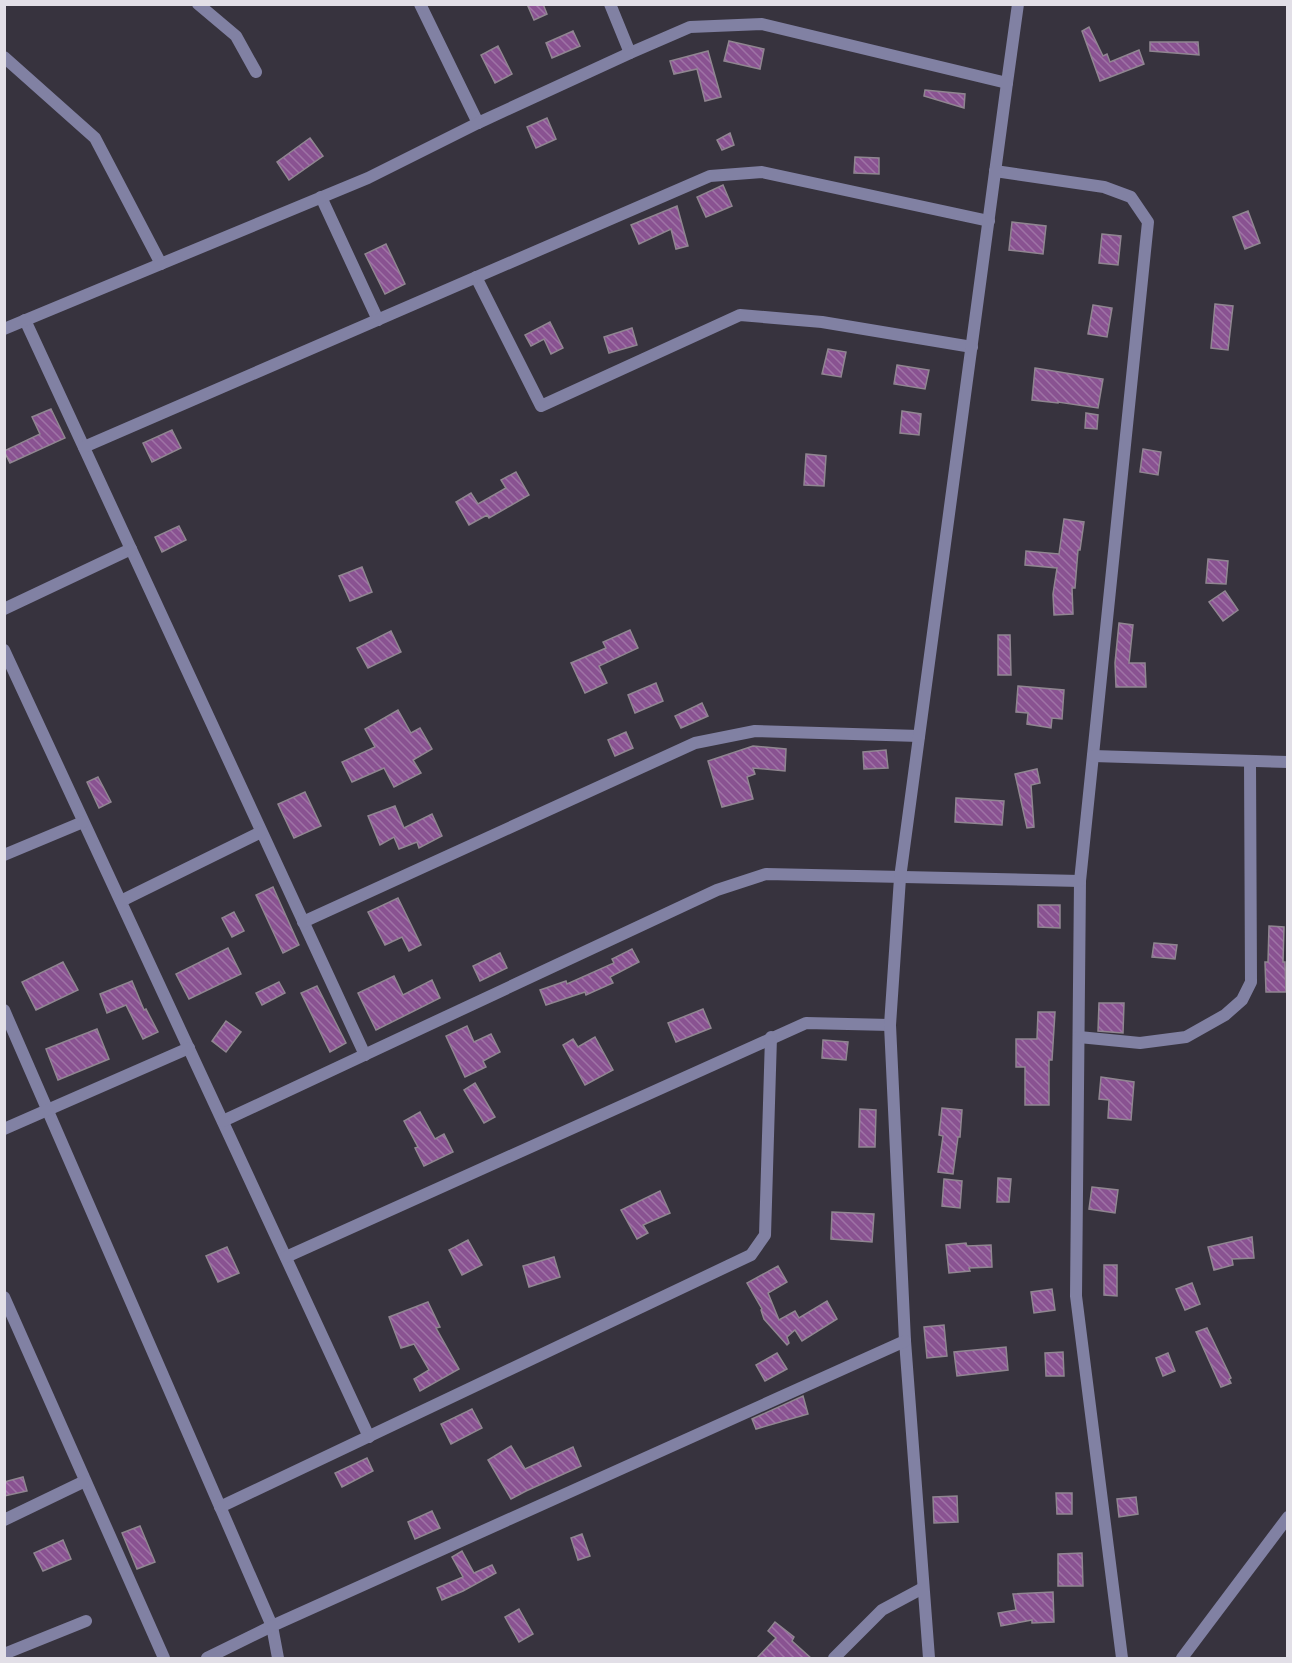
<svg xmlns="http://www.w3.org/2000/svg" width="1292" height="1663" viewBox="0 0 1292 1663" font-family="'Nunito Sans',sans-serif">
<defs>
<pattern id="building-back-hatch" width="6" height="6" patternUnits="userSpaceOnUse" patternTransform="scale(1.5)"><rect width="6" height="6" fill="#895291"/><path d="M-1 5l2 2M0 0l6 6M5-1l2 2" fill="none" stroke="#9f73a6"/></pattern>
</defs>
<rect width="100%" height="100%" fill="#37333e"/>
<g fill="url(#building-back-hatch)" stroke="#908691" stroke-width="1.5">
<polygon points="527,4 543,4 547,14 534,20"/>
<polygon points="1089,27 1103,56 1107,54 1110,62 1139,50 1144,64 1100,81 1082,31"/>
<polygon points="573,31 580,46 552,58 546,43"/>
<polygon points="729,41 764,49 760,69 724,61"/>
<polygon points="1150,42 1198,42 1199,55 1150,51"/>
<polygon points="498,46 512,74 495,83 481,55"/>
<polygon points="708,51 721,97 705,101 697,69 674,74 670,61"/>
<polygon points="925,90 965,94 964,108 924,96"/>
<polygon points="547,118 556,139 536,148 527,127"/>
<polygon points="730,133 734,145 722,150 717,140"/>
<polygon points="310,138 323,156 289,180 277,162"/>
<polygon points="855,157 879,158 879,174 854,173"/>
<polygon points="723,185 732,206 706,217 697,197"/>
<polygon points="677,206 688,246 676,249 671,229 639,244 631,225"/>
<polygon points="1248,211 1260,243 1245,249 1233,217"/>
<polygon points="1012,222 1046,226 1043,254 1009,250"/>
<polygon points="1102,234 1121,236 1118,265 1099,263"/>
<polygon points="386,244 405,284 385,294 365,254"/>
<polygon points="1215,304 1233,306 1228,350 1211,348"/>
<polygon points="1093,305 1112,308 1107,337 1088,334"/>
<polygon points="550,322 563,348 551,354 544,339 531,346 525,335"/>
<polygon points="632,328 637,345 609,353 604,337"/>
<polygon points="828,349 846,352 841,377 822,374"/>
<polygon points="897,365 929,370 925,389 894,384"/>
<polygon points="1035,368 1103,379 1098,408 1058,402 1058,403 1032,400"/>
<polygon points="51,409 65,438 10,463 4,451 40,434 32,417"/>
<polygon points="902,411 921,414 919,435 900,433"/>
<polygon points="1086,413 1098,415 1097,429 1085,428"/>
<polygon points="172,430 181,448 152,462 143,443"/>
<polygon points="1143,449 1161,452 1158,475 1140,472"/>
<polygon points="806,454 826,456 824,486 804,485"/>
<polygon points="516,472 529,495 489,518 487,515 469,525 456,502 471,493 478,504 506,488 501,480"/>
<polygon points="1064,519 1084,522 1080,550 1078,550 1075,588 1072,588 1073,614 1054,615 1053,594 1057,568 1025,565 1026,551 1059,554"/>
<polygon points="179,526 186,540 162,552 155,537"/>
<polygon points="1208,559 1228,561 1226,584 1206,583"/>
<polygon points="362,567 372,592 350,601 339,576"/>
<polygon points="1225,591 1238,610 1223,621 1209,602"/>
<polygon points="1119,623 1133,625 1129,663 1145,663 1146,687 1116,687 1115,663"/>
<polygon points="630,630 638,648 599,666 607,683 585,693 571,663 606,648 603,642"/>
<polygon points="391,631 401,652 368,668 357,648"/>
<polygon points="998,635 1010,635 1011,675 998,675"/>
<polygon points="656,683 663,701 635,713 628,695"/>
<polygon points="1018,686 1064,690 1062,719 1052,718 1051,728 1027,724 1028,713 1016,712"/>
<polygon points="702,703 708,716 681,728 675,716"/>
<polygon points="398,710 411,733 420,728 432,749 413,760 421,773 394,787 384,768 352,782 342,762 375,747 365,729"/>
<polygon points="626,732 633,748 615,756 608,740"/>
<polygon points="753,746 786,749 785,771 753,768 755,774 747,777 753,799 722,807 708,761"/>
<polygon points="886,750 888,768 864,769 863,752"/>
<polygon points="1037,769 1040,783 1031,785 1034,827 1027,828 1015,774"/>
<polygon points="98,777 111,802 99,808 87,782"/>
<polygon points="305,792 321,826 294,838 278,804"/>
<polygon points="956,798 1004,801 1002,825 955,822"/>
<polygon points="395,806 404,828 432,814 442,836 419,848 417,842 399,849 394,837 380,845 368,816"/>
<polygon points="273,887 299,945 283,953 256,895"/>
<polygon points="398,898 421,945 409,951 402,937 385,945 368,912"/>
<polygon points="1038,905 1060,905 1060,928 1038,927"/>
<polygon points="234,912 244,931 232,937 222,918"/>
<polygon points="1269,926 1284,927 1283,962 1285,962 1286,992 1266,992 1265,962 1268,962"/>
<polygon points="1154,943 1177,945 1175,959 1152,957"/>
<polygon points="228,948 241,974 189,999 176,974"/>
<polygon points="632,949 639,962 610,977 613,983 586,995 585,992 546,1005 540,990 566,981 567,984 614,963 612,959"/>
<polygon points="500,953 507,968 480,981 473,966"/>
<polygon points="63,962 78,990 36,1010 22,982"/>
<polygon points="394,976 403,995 432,980 440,998 376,1030 358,993"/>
<polygon points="132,981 144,1010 146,1009 158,1032 143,1039 126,1005 107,1013 100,994"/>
<polygon points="279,982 285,993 262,1005 256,993"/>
<polygon points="317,986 346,1043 330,1052 301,993"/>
<polygon points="1099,1003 1124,1003 1123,1033 1098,1031"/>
<polygon points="703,1009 711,1028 676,1042 668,1023"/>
<polygon points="1038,1012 1055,1012 1052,1060 1049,1060 1049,1105 1025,1105 1025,1067 1016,1067 1016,1039 1037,1039"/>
<polygon points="226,1021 241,1032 226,1052 212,1041"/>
<polygon points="467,1026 474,1042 491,1034 500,1052 483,1061 486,1067 465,1077 446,1036"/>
<polygon points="97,1029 109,1059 58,1080 46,1049"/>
<polygon points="595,1037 613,1070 585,1085 563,1045 573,1039 578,1047"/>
<polygon points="823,1040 848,1042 846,1060 822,1058"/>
<polygon points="1101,1077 1134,1082 1131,1120 1108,1118 1109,1100 1099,1099"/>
<polygon points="475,1083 495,1117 484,1123 464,1090"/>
<polygon points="942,1108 962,1110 960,1137 958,1137 953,1174 938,1172 943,1136 939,1135"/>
<polygon points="860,1109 876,1110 875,1147 859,1147"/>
<polygon points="420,1112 435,1139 444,1134 453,1152 424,1166 415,1148 418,1147 404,1121"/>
<polygon points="998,1178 1011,1179 1009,1202 997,1202"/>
<polygon points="944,1179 962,1181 960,1208 942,1206"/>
<polygon points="1092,1187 1118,1190 1115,1213 1089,1209"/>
<polygon points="660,1191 670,1213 643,1225 648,1233 637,1239 621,1210"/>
<polygon points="832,1212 874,1214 872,1242 831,1239"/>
<polygon points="1252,1237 1254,1258 1232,1259 1233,1265 1214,1270 1208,1247"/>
<polygon points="468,1240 482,1265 462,1275 449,1250"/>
<polygon points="966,1243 967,1246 991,1245 992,1267 969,1268 970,1271 949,1273 946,1245"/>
<polygon points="227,1247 239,1273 218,1282 206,1256"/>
<polygon points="554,1257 560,1277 529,1287 523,1266"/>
<polygon points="1104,1265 1117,1265 1117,1296 1104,1295"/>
<polygon points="778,1266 787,1282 768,1293 779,1320 795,1311 799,1318 827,1301 837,1319 802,1341 795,1330 787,1337 789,1343 787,1345 764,1319 761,1310 762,1309 747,1283"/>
<polygon points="1192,1283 1200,1304 1185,1310 1176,1289"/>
<polygon points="1052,1289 1055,1310 1034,1313 1031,1292"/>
<polygon points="428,1302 440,1327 436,1328 459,1369 420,1391 414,1379 429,1370 414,1344 401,1348 389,1317"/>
<polygon points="944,1325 947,1356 927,1358 924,1327"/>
<polygon points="1207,1328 1231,1378 1229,1379 1231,1383 1221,1387 1196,1332"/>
<polygon points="1006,1347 1008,1370 957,1376 954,1352"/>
<polygon points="1063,1352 1064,1376 1046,1376 1045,1353"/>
<polygon points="777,1353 787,1369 765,1381 756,1365"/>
<polygon points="1168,1353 1175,1371 1163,1376 1156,1358"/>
<polygon points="803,1396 808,1414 756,1429 752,1419"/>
<polygon points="472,1409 482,1428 451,1444 441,1424"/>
<polygon points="511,1446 525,1469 573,1447 581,1466 526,1491 511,1499 488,1460"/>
<polygon points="367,1458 373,1471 342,1487 335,1473"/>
<polygon points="23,1477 27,1491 4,1496 4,1482"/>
<polygon points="1056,1493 1072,1493 1072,1514 1057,1514"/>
<polygon points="957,1496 958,1522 934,1523 933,1497"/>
<polygon points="1136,1497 1138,1514 1119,1517 1117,1499"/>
<polygon points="432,1511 440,1528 415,1539 408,1522"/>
<polygon points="140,1526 155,1562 137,1569 122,1533"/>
<polygon points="582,1534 590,1556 578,1560 571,1538"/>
<polygon points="63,1540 71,1559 43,1571 34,1553"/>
<polygon points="462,1551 474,1573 492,1565 496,1573 463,1591 442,1600 437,1588 463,1577 452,1557"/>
<polygon points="1082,1553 1083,1586 1058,1586 1058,1554"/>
<polygon points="1053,1592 1054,1622 1032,1623 1032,1620 1001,1626 998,1613 1016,1610 1013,1594"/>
<polygon points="519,1609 533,1634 519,1642 505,1617"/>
<polygon points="775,1622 794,1637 792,1641 812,1659 756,1659 776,1638 768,1631"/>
</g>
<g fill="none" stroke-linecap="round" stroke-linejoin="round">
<g stroke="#8181a3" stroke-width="12">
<polyline points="198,4 236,36 256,72"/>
<polyline points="420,4 478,123"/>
<polyline points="610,4 630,53"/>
<polyline points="4,57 95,138 161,264"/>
<polyline points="1007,83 1018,4"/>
<polyline points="995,171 1104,187 1131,197 1148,222 1080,881 1076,1296 1122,1658"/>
<polyline points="321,197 378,320"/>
<polyline points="476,277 541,406 740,315 822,322 972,347"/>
<polyline points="25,320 365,1055"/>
<polyline points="84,447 710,176 762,172 989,221"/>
<polyline points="4,609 131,549"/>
<polyline points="4,650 369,1437"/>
<polyline points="1093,756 1288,762"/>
<polyline points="4,855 83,822"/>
<polyline points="121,901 261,832"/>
<polyline points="303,922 695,743 755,731 919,736"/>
<polyline points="4,1010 272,1626 278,1658"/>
<polyline points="1079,1037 1140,1043 1186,1037 1225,1015 1242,1000 1251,982 1250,761"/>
<polyline points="223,1121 717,890 766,874 1080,881"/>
<polyline points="4,1129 189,1048"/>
<polyline points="286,1257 806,1023 890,1025"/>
<polyline points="4,1297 164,1658"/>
<polyline points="220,1507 751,1255 765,1235 771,1037"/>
<polyline points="4,1520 85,1481"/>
<polyline points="4,1654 86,1621"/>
<polyline points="834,1658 882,1610 923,1588"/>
</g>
<g stroke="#8181a3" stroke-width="12">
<polyline points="4,329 368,178 478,123 630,53 690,27 762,24 1007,83 900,878 890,1025 905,1341 929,1658"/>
<polyline points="207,1658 272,1626 905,1341"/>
<polyline points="1182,1658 1288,1517"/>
</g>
</g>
<rect width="1292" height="1663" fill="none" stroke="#e2dfe7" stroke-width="12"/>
</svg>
